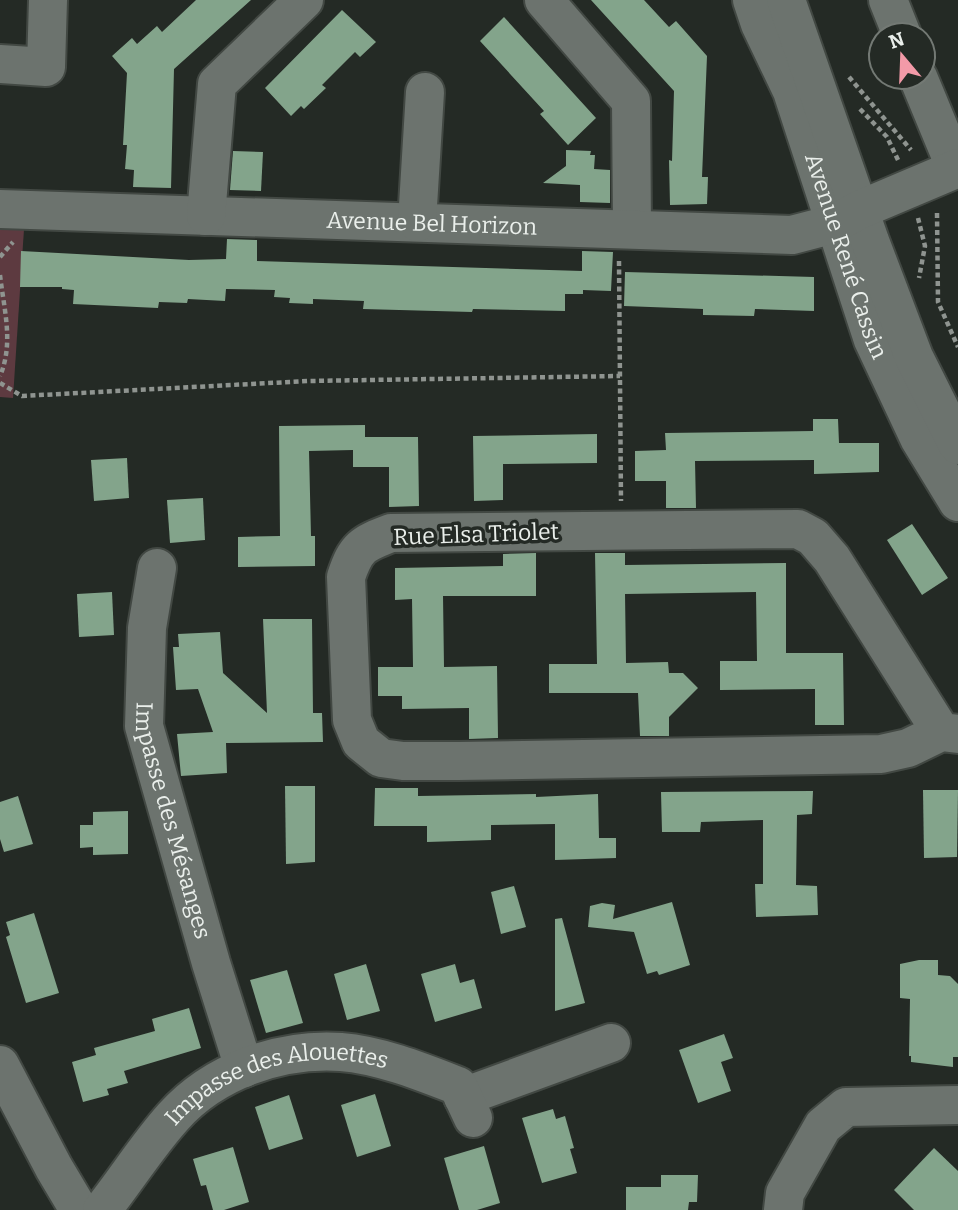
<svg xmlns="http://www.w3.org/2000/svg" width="958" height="1210" viewBox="0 0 958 1210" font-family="Bitter,serif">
<rect width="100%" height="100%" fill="#242a25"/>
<polygon fill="#5d3a40" points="0,229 24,229 13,398 0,397"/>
<g fill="#83a48b">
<polygon points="196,0 251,0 174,69 171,188 133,187 134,170 125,169 127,145 123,145 127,73 112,56 132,38 137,44 157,26 162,32"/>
<polygon points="591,0 644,0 669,27 676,21 707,56 702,177 708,177 707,204 670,205 669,160 672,161 674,91"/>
<polygon points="342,10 376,42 360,57 355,52 322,85 326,88 304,109 301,106 291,116 265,88"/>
<polygon points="504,17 596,118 568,145 540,114 544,111 480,41"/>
<polygon points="566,150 591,151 590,155 595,155 594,169 610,170 610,203 580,202 580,185 543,183 566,166"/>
<polygon points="233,151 263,152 261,191 230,190"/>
<polygon points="227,239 257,240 257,261 582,271 582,251 613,252 611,291 583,290 583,294 565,294 565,311 473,309 472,312 363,309 364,301 313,299 313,304 289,303 290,298 274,297 275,290 226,289 225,301 188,299 187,303 159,302 158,308 73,304 74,290 62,289 62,287 20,287 21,251 189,260 226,259"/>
<polygon points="625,272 814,277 814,311 755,309 754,316 703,315 703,309 624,306"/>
<polygon points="813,419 838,419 839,443 879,443 879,472 814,474 814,460 695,461 696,508 666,508 666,481 635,481 635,451 666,450 665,433 813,431"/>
<polygon points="365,425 365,437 418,437 419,506 389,507 389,467 353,467 353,450 309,451 311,536 315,536 315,566 238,567 238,537 280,536 279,426"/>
<polygon points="597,434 597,463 503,464 503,500 474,501 473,436"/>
<polygon points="127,458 129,498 94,501 91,460"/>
<polygon points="203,498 205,540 170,543 167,500"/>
<polygon points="912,524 948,578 922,595 887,540"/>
<polygon points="536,553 536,596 443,596 444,667 497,666 498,738 469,739 469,708 402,709 402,696 378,696 378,667 413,667 412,599 395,600 395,568 503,566 503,554"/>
<polygon points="595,553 625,553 625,565 786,563 786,653 843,653 844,725 815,725 815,689 720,690 720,661 757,661 756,592 625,594 626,663 668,662 669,673 683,673 698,688 669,717 669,736 640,736 638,693 549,693 549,664 597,664"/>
<polygon points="112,592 114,635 79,637 77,594"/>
<polygon points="263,619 312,619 313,713 322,713 323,742 226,743 227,773 181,776 177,734 213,732 198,689 176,690 173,647 179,647 178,634 220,632 223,673 267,713"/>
<polygon points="285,786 315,786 315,862 286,864"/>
<polygon points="375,788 418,788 418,796 536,794 536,797 598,794 599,838 616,838 616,858 555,860 555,824 491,825 491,840 427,842 427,826 374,826"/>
<polygon points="923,790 958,790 957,857 924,858"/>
<polygon points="813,791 812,814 797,815 796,885 817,886 818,915 756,917 755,884 763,884 763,820 701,822 700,832 662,832 661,792"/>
<polygon points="18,796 33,844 4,852 0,839 0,802"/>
<polygon points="128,811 128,854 93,855 93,847 80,848 80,825 93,825 93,812"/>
<polygon points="514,886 526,927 501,934 491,892"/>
<polygon points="672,902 690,965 659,975 657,971 647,974 634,932 588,927 590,906 602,903 615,905 613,919"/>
<polygon points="34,913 59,993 26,1003 6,937 10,935 6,922"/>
<polygon points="562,918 585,1003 555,1011 555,919"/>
<polygon points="919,960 938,960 938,975 950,976 958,984 958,1057 953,1057 953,1067 911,1062 911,1056 909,1056 910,999 900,998 900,964"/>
<polygon points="366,964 380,1011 347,1020 334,974"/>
<polygon points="455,964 460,983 474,979 482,1008 435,1022 421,974"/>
<polygon points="287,970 303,1023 266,1033 250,980"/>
<polygon points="189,1008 201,1048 124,1071 128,1083 107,1089 109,1095 83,1102 72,1062 96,1055 94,1048 155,1031 152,1019"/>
<polygon points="724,1034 733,1058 721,1062 731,1091 698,1103 679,1050"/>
<polygon points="375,1094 391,1146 357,1157 341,1105"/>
<polygon points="289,1095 303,1139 269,1150 255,1107"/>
<polygon points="553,1109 556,1119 565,1116 574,1148 570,1149 577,1173 542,1183 522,1118"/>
<polygon points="484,1146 500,1203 477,1210 459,1210 444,1158"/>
<polygon points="233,1147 249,1202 224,1210 213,1210 206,1185 201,1186 193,1159"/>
<polygon points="934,1148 958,1171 958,1210 914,1210 894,1190"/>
<polygon points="661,1175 698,1175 697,1202 689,1202 688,1210 626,1210 626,1187 661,1187"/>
</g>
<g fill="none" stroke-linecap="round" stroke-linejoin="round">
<g stroke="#424843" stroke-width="42">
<g id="minor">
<polyline points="544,0 631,101 632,229"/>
<path id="s1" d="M752,0L760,24L792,91L873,340L919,438L958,502"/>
<polyline points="786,0 870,241 914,357 958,445"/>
<polyline points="888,0 902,35"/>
<polyline points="0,64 46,67 48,0"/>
<polyline points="918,77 956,169"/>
<path id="s2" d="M0,209L792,235L834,224L859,210L958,168"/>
<polyline points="206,216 217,84 304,0"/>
<polyline points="417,222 425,92"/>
<path id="s3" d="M157,568L147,628L144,726L211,963L244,1068"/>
<path d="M941,732L832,559L813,537L798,529L391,533C362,544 356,547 346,577L352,720L361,742L381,758L403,761H458L881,754L908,748L941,732L958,734"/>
<polyline points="0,1065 54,1168 79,1210"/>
<polyline points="463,1097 611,1043"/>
<path id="s4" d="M102,1210C126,1180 147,1146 173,1117C214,1071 280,1048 341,1052C380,1055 422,1072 458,1086L473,1118"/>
<polyline points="783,1210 785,1193 823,1126 846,1107 958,1105"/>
</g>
</g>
<g stroke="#8f9490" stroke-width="4.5" stroke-dasharray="5 3.5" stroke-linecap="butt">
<polyline points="849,77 911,150"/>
<polyline points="860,109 887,137 898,160"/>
<polyline points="937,213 938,302 958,347"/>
<polyline points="918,218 925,246 919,278"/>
<polyline points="0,257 13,242"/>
<polyline points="619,261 621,501"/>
<path d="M0,275C4,310 14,343 0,376"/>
<polyline points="0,383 22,396 308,381 620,376"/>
</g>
<use href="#minor" stroke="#6c736e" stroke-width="38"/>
</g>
<g text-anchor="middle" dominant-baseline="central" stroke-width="7" stroke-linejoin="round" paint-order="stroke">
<g font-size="23" fill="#eaefeb" stroke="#242a25">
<text stroke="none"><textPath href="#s2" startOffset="432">Avenue Bel Horizon</textPath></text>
<text stroke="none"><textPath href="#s1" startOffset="273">Avenue René Cassin</textPath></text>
<text transform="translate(476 534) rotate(-2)">Rue Elsa Triolet</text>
<text stroke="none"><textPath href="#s3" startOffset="257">Impasse des Mésanges</textPath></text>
<text stroke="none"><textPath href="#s4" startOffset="231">Impasse des Alouettes</textPath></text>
</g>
</g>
<g transform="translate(902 56) rotate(341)"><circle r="33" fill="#242a25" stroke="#737974" stroke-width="2"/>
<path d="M0-5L12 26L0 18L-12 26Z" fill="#f39aa8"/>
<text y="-10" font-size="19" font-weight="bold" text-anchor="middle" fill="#eaefeb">N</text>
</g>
</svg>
